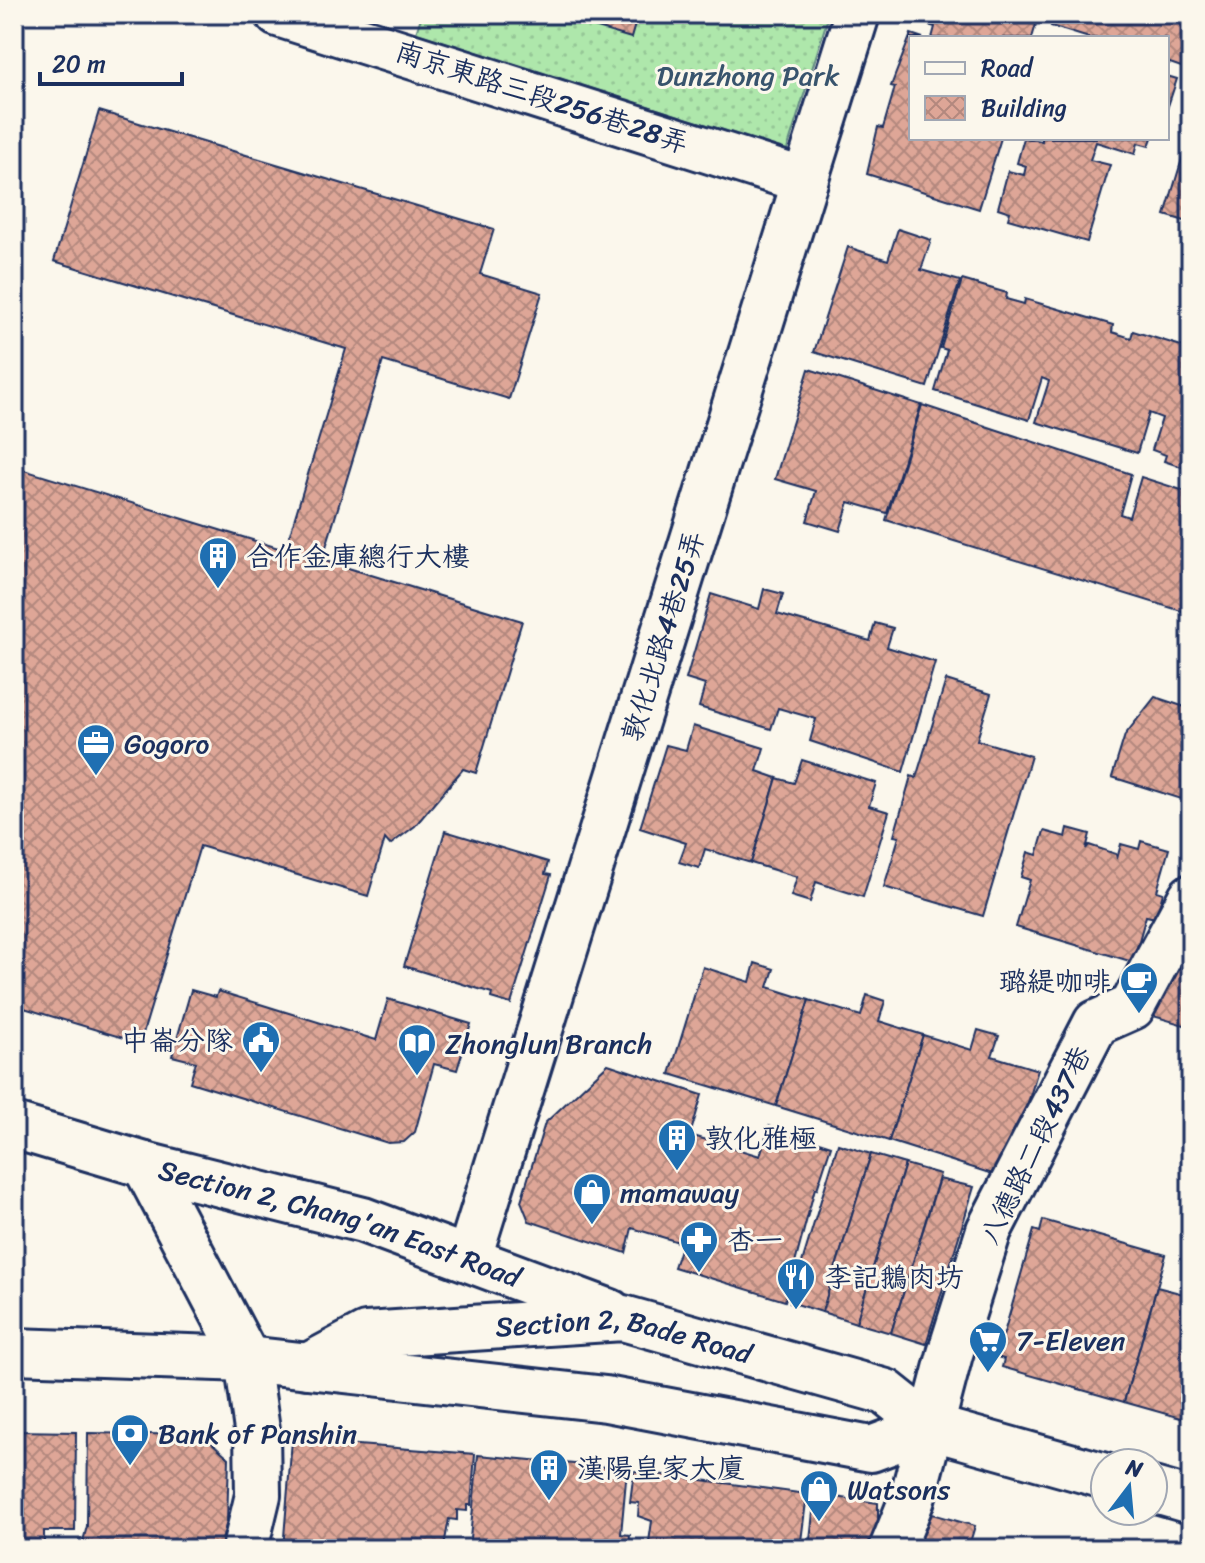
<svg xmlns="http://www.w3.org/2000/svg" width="1205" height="1563" viewBox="0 0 1205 1563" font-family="Sriracha,'LXGW WenKai TC',sans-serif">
<defs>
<pattern id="grass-dots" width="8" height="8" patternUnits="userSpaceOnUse" patternTransform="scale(2)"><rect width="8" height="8" fill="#aee7ab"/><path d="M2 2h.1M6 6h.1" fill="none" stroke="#95c696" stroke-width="1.8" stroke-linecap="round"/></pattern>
<pattern id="building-cross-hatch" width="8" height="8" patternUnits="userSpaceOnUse" patternTransform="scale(2)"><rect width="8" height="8" fill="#dea697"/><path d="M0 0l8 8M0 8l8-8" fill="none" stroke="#b3887e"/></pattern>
</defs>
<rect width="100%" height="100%" fill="#fbf7ec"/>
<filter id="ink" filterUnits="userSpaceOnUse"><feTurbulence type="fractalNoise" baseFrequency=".0125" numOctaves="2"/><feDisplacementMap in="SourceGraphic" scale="16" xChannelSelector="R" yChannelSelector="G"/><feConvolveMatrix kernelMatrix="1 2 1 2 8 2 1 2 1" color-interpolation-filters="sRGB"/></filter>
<g filter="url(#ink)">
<polygon fill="url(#grass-dots)" stroke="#648b84" stroke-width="2" points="422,14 829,14 787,150 416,33"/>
<g fill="url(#building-cross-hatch)" stroke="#1b2f5e" stroke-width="2">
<polygon points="577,14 638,14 631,38 574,21"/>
<polygon points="917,14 1039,14 1032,38 932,38 935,27 915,21"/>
<polygon points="1055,14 1191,14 1191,46 1184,68 1167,62 1167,38 1089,38 1051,26"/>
<polygon points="911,34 923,38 911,38 911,138 1001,138 979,209 867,174 878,127 883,128 895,87 891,86"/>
<polygon points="1167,76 1177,79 1167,109"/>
<polygon points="99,111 494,229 480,274 542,293 509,399 383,361 322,560 522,621 476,773 463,769 415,826 390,845 385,839 368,896 200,846 140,1043 14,1005 14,467 285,550 346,349 54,261"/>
<polygon points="1189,136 1191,137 1191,223 1165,215"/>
<polygon points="1024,138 1042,141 1042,138 1152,138 1149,146 1138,143 1135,154 1096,142 1090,160 1110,165 1087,242 1008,219 1010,212 998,208 1008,171 1024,175 1026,166 1017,163"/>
<polygon points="898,229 931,240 921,270 960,281 927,387 814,352 848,247 888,260"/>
<polygon points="962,280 1007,293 1006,299 1024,304 1025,299 1113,325 1112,332 1131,338 1133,331 1191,349 1191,470 1164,461 1166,455 1152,450 1162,418 1149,413 1137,453 1036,422 1049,381 1042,378 1029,420 935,391 947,350 941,348"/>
<polygon points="809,369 921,405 887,513 849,502 840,531 807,521 816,491 775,479"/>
<polygon points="922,405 1131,474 1120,514 1129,517 1141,477 1191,493 1191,614 886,520"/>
<polygon points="764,589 783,594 777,614 870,641 875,623 893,628 887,647 935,662 903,772 810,741 816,719 778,708 771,729 699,707 705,685 686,679 711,594 759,609"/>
<polygon points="946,680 991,694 977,740 1031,756 983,916 884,887 899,837 894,836 911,776 916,778"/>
<polygon points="1155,697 1191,709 1191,802 1112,777 1125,735"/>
<polygon points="693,726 764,748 757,771 777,778 751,863 705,849 699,868 679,862 686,843 640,828 666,745 686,750"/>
<polygon points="802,760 876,783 869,806 889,812 863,897 816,882 810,902 791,896 797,877 751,863 777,778 794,783"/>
<polygon points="1068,828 1090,834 1086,849 1089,845 1116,854 1117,859 1121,844 1139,849 1141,841 1169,849 1157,891 1163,893 1156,918 1146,916 1133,962 1016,927 1030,880 1021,877 1028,852 1037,855 1044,831 1066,837"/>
<polygon points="445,831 548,862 545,874 551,875 511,1004 491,998 492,993 404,966"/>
<polygon points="1191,941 1191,1027 1153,1016"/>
<polygon points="755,963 774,969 768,987 809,1000 776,1106 670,1074 703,967 750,982"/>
<polygon points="191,990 216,997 218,991 376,1040 388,999 471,1024 457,1070 434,1064 415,1132 404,1142 388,1143 190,1082 196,1062 172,1056"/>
<polygon points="867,995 885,1001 879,1021 923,1035 889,1141 776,1106 809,1000 861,1016"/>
<polygon points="978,1030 999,1036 992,1056 1038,1070 1005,1178 889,1141 923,1035 972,1050"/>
<polygon points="608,1064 702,1095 690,1135 760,1156 769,1126 831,1146 817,1189 815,1188 785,1301 674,1267 682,1243 632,1228 626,1253 529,1221 521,1201 545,1123"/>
<polygon points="838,1144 871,1154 822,1312 790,1302"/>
<polygon points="871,1154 905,1164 856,1323 822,1312"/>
<polygon points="905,1164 940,1174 891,1333 856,1323"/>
<polygon points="939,1179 974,1187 926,1344 891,1333"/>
<polygon points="1043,1220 1166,1255 1124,1402 1002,1367 1004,1359 997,1357 1034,1230 1040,1232"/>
<polygon points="1157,1287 1191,1296 1191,1421 1124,1402"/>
<polygon points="14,1431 76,1432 75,1531 44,1531 44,1549 14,1549"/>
<polygon points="88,1433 203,1435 229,1458 227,1521 220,1549 81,1549 87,1526"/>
<polygon points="292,1440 475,1454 471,1505 467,1505 467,1511 457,1510 457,1520 449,1519 444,1546 283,1549"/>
<polygon points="478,1455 627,1469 621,1534 630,1535 629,1549 469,1549"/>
<polygon points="634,1471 807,1494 800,1549 648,1549 652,1521 638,1516 639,1503 630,1502"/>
<polygon points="815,1494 878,1503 878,1529 870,1549 809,1549"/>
<polygon points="925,1512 975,1526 968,1549 914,1549"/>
</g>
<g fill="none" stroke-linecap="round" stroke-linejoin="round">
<g stroke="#1b2f5e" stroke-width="50">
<g id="street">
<polyline points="278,14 805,181"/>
<polyline points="469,1257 857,14"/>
<polyline points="245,1549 258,1495 257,1430 247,1359"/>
<polyline points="892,1549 912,1499 950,1354 989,1230 1096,1023 1132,1007 1191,897"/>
</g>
</g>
<g stroke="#1b2f5e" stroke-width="50">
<g id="secondary">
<path id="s1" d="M14,1126L145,1165L363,1220L610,1312"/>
<polyline points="145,1165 247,1359"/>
<polyline points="14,1351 247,1359 606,1399 871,1449 930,1427"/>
<path id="s2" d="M308,1366L366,1335L623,1318L886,1392L930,1427L1105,1476"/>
<polyline points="1153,1490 1191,1501"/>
</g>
</g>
<use href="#street" stroke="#fbf7ec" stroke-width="44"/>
<use href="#secondary" stroke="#fbf7ec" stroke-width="44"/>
</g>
</g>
<defs>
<g id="building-pin" transform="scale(2)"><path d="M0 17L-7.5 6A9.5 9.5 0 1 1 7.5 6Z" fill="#1f6fb2" stroke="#fbf7ec"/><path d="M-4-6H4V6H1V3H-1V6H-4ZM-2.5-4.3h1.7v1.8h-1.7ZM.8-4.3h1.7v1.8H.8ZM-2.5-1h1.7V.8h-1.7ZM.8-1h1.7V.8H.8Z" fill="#fff"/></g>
<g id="office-pin" transform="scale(2)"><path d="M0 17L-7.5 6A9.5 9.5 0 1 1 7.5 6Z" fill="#1f6fb2" stroke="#fbf7ec"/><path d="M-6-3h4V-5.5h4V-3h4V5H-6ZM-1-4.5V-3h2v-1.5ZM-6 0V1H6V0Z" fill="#fff"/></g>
<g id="cafe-pin" transform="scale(2)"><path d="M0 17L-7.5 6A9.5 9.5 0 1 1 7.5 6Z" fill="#1f6fb2" stroke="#fbf7ec"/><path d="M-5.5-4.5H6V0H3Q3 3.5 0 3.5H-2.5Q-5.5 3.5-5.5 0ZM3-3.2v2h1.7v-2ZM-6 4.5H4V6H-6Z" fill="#fff"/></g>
<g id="civic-pin" transform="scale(2)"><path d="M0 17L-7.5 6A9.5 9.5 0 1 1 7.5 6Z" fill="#1f6fb2" stroke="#fbf7ec"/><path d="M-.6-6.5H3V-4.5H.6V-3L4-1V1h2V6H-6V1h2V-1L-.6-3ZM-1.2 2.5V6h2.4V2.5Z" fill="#fff"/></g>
<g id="library-pin" transform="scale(2)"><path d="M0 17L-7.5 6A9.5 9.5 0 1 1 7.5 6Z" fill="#1f6fb2" stroke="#fbf7ec"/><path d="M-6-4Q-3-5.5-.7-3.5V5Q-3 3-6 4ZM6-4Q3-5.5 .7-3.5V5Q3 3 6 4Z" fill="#fff"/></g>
<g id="shop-pin" transform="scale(2)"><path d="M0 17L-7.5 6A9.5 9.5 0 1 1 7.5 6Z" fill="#1f6fb2" stroke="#fbf7ec"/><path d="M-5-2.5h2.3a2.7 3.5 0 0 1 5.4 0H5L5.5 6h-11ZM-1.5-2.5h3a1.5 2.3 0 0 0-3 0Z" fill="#fff"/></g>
<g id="pharmacy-pin" transform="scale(2)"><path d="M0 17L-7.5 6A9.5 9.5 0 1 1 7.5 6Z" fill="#1f6fb2" stroke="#fbf7ec"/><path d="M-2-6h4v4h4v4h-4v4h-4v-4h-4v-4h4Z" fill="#fff"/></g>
<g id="restaurant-pin" transform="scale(2)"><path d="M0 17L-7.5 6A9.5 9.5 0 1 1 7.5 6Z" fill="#1f6fb2" stroke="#fbf7ec"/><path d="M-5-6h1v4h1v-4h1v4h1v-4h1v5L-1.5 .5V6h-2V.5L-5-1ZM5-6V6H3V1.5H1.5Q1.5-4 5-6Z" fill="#fff"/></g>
<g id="supermarket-pin" transform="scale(2)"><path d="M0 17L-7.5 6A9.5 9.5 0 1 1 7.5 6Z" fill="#1f6fb2" stroke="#fbf7ec"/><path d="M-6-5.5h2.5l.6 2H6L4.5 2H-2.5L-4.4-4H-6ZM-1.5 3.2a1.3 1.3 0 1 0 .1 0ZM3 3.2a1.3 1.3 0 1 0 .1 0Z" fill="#fff"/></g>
<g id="bank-pin" transform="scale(2)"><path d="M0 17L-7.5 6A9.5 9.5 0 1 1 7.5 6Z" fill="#1f6fb2" stroke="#fbf7ec"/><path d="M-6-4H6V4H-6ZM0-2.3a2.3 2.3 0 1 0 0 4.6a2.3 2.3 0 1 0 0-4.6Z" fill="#fff"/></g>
</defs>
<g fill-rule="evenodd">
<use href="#building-pin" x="218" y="556"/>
<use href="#office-pin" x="96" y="743"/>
<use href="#cafe-pin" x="1139" y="981"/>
<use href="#civic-pin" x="261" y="1040"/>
<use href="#library-pin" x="417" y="1043"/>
<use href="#building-pin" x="677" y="1138"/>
<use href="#shop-pin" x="592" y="1192"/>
<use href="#pharmacy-pin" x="699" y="1240"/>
<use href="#restaurant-pin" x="796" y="1277"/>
<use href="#supermarket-pin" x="988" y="1340"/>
<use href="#bank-pin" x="130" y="1433"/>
<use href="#building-pin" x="549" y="1468"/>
<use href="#shop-pin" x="819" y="1489"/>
</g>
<g text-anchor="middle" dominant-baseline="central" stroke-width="6" stroke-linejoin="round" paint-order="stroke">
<g font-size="28" fill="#38546d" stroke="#fbf7ec">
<text x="748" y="75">Dunzhong Park</text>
</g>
<g font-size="28" fill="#1b2f5e" stroke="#fbf7ec">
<text transform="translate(542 97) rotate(18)">南京東路三段256巷28弄</text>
<text transform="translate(663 636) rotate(-73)">敦化北路4巷25弄</text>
<text transform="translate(1035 1145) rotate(-64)">八德路二段437巷</text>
<text stroke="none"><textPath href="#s1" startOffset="340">Section 2, Chang'an East Road</textPath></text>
<text stroke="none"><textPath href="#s2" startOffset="326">Section 2, Bade Road</textPath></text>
</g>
<g font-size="28" fill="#1b2f5e" stroke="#fbf7ec" text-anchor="start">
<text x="246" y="556">合作金庫總行大樓</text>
<text x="124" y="743">Gogoro</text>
<text x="1111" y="981" text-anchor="end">璐緹咖啡</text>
<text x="233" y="1040" text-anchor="end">中崙分隊</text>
<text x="445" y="1043">Zhonglun Branch</text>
<text x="705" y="1138">敦化雅極</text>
<text x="620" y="1192">mamaway</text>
<text x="727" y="1240">杏一</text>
<text x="824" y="1277">李記鵝肉坊</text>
<text x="1016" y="1340">7-Eleven</text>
<text x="158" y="1433">Bank of Panshin</text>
<text x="577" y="1468">漢陽皇家大廈</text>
<text x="847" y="1489">Watsons</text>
</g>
</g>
<rect width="1205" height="1563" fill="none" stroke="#fbf7ec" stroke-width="48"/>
<rect x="24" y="24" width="1157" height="1515" fill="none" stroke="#1b2f5e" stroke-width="3" filter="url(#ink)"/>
<rect x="909" y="36" width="260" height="104" fill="#fbf7ec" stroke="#a1a7b3" stroke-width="2"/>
<rect x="925" y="62" width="40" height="12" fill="#fbf7ec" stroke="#a1a7b3" stroke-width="2"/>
<text x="981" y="76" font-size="24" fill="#1b2f5e">Road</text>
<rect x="925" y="96" width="40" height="24" fill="url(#building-cross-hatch)" stroke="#a1a7b3" stroke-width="2"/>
<text x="981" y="116" font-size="24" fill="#1b2f5e">Building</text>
<g transform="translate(1129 1487) rotate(16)"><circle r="38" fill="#fbf7ec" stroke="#a1a7b3" stroke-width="2"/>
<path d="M0-6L14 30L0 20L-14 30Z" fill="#1f6fb2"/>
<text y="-12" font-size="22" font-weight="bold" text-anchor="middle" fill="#1b2f5e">N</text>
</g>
<path d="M40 72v12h142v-12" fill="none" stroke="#1b2f5e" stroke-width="4"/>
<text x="52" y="72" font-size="24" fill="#1b2f5e" stroke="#fbf7ec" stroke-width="6" paint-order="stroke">20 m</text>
</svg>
